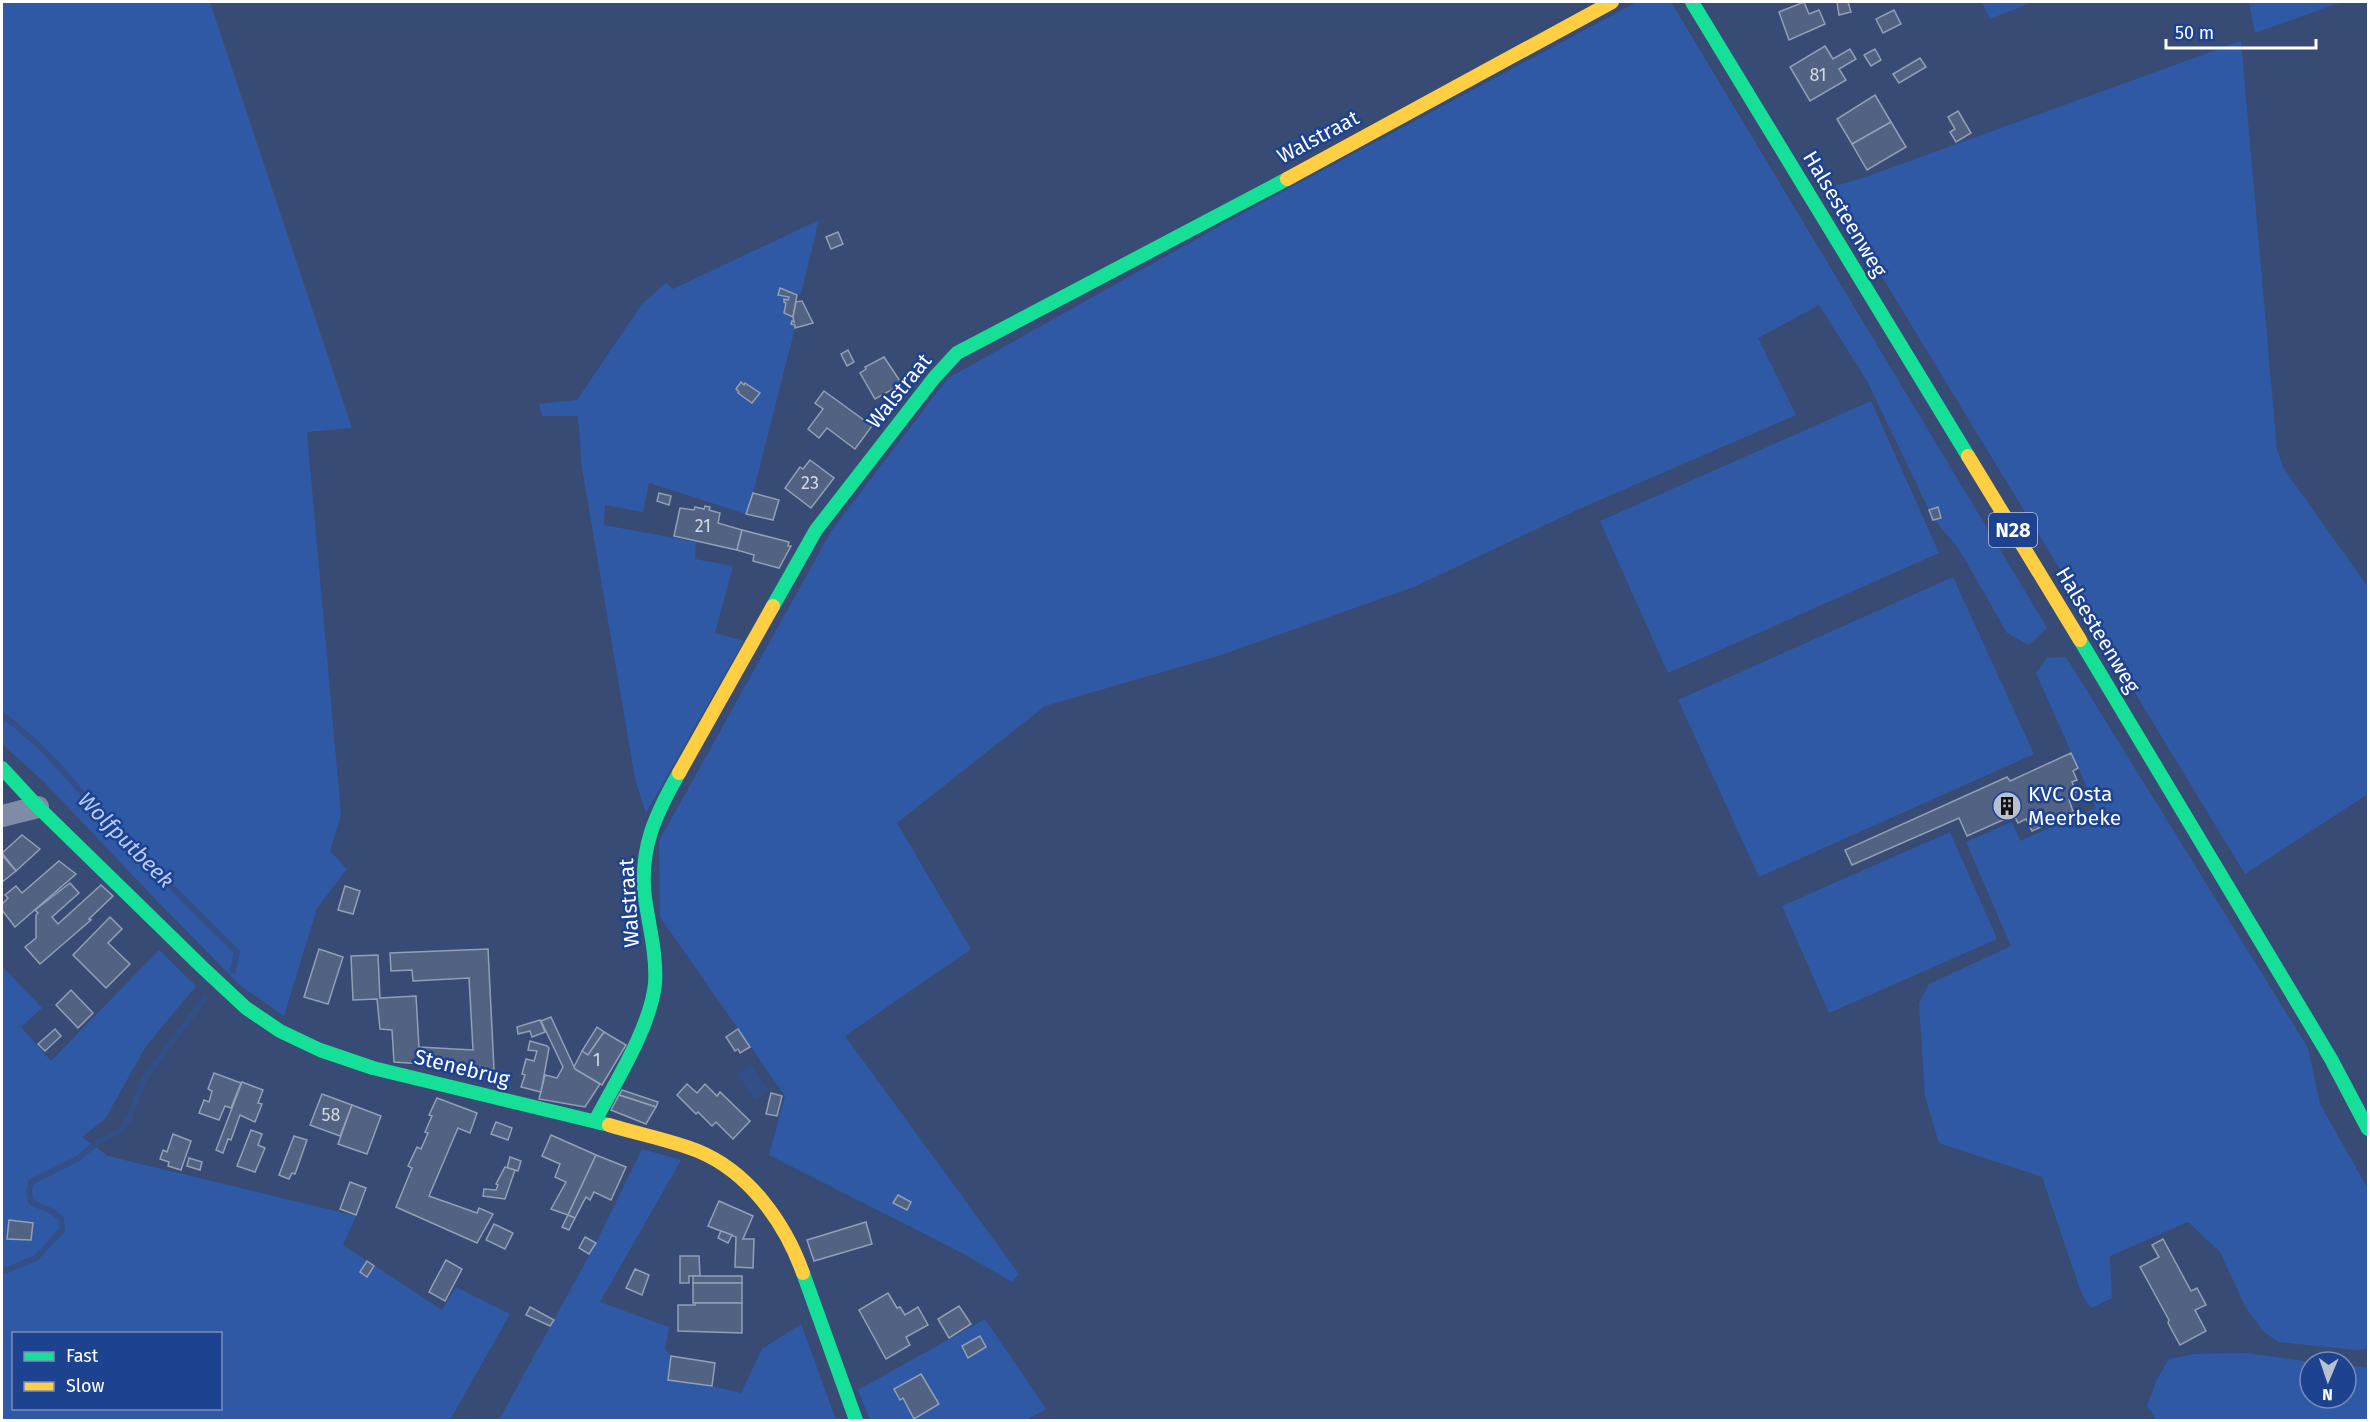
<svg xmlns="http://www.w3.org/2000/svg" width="2370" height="1422" viewBox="0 0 2370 1422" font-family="'Fira Sans',sans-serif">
<rect width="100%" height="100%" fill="#374b75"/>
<g fill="#3059a5" fill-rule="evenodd">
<polygon points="2,2 210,2 352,428 307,432 341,815 330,851 347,869 317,908 284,1016 241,986 158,902 43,781 2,744"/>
<polygon points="1637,2 1671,2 2047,628 2029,645 2007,633 1959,549 1933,518 1866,379 1819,305 1758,338 1796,415 1579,509 1414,587 1218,656 1045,706 897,823 971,949 845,1036 1019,1274 1012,1282 966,1255 769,1155 785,1096 660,917 659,841 832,530 948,378 1254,207"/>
<polygon points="1982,2 2033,2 1990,19"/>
<polygon points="2249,2 2342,2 2255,33"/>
<polygon points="2241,41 2277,450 2284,469 2368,587 2368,794 2245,874 1828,188 1860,179"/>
<polygon points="819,220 801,293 797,295 795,301 796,302 793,317 794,322 792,321 791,324 795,325 795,328 753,493 746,514 649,483 643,512 605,505 604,525 696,542 695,559 733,566 715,633 744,641 646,813 635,779 582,468 578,416 542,416 539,404 577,400 642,304 666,283 673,289"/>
<polygon points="1871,401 1939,553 1668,673 1600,521"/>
<polygon points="1953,577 2034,754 1759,877 1678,700"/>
<polygon points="2066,657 2308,1048 2320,1104 2368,1189 2368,1349 2355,1350 2278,1342 2263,1331 2246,1308 2220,1252 2188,1222 2110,1256 2112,1298 2091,1308 2081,1292 2042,1177 1939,1143 1925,1096 1919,1003 1929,984 2011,946 1966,842 2012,822 2020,841 2096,808 2036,673 2047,658"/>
<polygon points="1950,832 1997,939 1829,1013 1782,906"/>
<path d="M159,950L196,986L146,1046L105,1119L82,1137L108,1156L356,1216L343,1245L442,1310L456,1287L510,1314L450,1420H2V966L42,1008L21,1027L51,1061ZM14,1334H220V1408H14Z"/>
<polygon points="642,1149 681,1160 600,1302 669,1327 665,1349 671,1356 668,1380 712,1386 741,1393 762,1349 801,1324 836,1420 499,1420 596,1243"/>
<polygon points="985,1319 1046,1409 1026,1420 870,1420 858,1390"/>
<polygon points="2246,1353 2312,1362 2310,1362 2310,1398 2346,1398 2346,1366 2368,1367 2368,1420 2157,1420 2147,1406 2157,1379 2169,1359 2194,1354"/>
</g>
<polygon fill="#334f87" points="751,1064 769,1091 755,1100 737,1074"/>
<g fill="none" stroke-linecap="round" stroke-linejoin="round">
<g stroke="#334f87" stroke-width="6">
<path d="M2,715C47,746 86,799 122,840C129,849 140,853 147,861C176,892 206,922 237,952L233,971"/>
<polyline points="2,1272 36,1258 62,1230 61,1219 53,1212 31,1202 29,1191 31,1182 77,1159 98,1142 119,1131 129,1119 144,1079 205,998"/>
</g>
</g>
<g fill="#516283" stroke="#939fb6" stroke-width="1.5">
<polygon points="1804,2 1809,14 1819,10 1825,24 1789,40 1779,12"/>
<polygon points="1837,2 1848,2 1851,12 1839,15"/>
<polygon points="1894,10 1901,24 1883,33 1876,19"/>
<polygon points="1825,46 1833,59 1850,49 1856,59 1839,69 1846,80 1810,101 1790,67"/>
<polygon points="1875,49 1881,60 1871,66 1864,55"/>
<polygon points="1920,58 1926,67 1899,83 1893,74"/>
<polygon points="1875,95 1891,122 1852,144 1837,119"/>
<polygon points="1958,111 1971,133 1956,142 1950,132 1955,129 1948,117"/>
<polygon points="1891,122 1906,147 1867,170 1852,144"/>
<polygon points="838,232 843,244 831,249 826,237"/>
<polygon points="780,288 797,295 793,317 784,313 786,303 784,302 784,299 788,300 789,297 778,295"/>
<polygon points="802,301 813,323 795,328 795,325 791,324 792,321 794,322 793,317 796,302"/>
<polygon points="848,350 854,362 847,366 841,354"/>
<polygon points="884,357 902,384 875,399 860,373 866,369 865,367"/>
<polygon points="741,382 744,385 745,383 760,393 752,403 738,393 739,392 736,389"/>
<polygon points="824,391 872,426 855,449 827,428 819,438 808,429 823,409 815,403"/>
<polygon points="810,460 834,478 811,508 785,488 800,467 803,469"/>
<polygon points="659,493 671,496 669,505 657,501"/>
<polygon points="753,493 779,500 773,520 746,514"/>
<polygon points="705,506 710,507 709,510 720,513 718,523 742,530 737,550 674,536 680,508 694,510 695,507 704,509"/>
<polygon points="1938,507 1941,518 1933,520 1929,510"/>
<polygon points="742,530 789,542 788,546 791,546 779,568 753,561 754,555 737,550"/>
<polygon points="2071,753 2078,768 2073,771 2077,780 2072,782 2076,792 2074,793 2076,797 2069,800 2073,811 2057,818 2055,816 2048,819 2050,823 2032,831 2026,819 2018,823 2014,815 1967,836 1959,818 1852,865 1845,850 2007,777 2010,781"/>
<polygon points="22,835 40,849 16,871 2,853"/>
<polygon points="2,855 16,871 2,882"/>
<polygon points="59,861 76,874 15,927 2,910 2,904 8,898 5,895 16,886 22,893"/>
<polygon points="70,883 79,893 52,917 58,924 101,885 113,896 89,919 91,920 40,964 25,947 36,938 36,915 38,913 35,910"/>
<polygon points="345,886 360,891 353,914 338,910"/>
<polygon points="110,917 122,929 108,943 130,964 106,988 73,955"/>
<polygon points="319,949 343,957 328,1004 304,997"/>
<polygon points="488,949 494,1069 394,1062 392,1030 380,1029 377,999 353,1000 351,956 378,955 380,998 416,996 419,1047 473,1050 469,978 413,981 412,970 391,971 390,953"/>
<polygon points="71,990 93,1013 78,1028 56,1005"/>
<polygon points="551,1017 575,1069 600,1084 585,1107 539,1099 545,1075 557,1078 563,1067 541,1021"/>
<polygon points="540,1020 545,1032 532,1037 530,1031 518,1034 517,1027"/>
<polygon points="597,1027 604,1032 588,1055 582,1051"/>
<polygon points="55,1029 61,1036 45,1051 38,1044"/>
<polygon points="738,1029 750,1047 740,1053 738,1049 735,1051 726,1037"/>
<polygon points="604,1032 626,1045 602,1085 575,1069 574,1067 582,1051 588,1055"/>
<polygon points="530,1041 547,1046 549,1048 541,1092 521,1087 525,1075 522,1074 526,1059 534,1061 537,1051 528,1050"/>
<polygon points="214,1073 241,1083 231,1108 225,1106 219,1120 199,1113 204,1100 209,1102 212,1091 208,1089"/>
<polygon points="242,1082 263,1090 258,1103 262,1104 255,1122 240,1115 231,1140 228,1139 223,1153 216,1150"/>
<polygon points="687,1084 697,1093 705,1084 717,1096 720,1092 750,1121 733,1139 716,1122 712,1126 698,1112 696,1114 677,1095"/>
<polygon points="622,1090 658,1102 656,1107 619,1095"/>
<polygon points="771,1093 782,1096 777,1116 766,1114"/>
<polygon points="322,1094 352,1105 340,1136 310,1125"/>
<polygon points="619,1095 656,1107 646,1124 611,1110"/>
<polygon points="437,1098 477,1113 470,1133 458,1128 429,1196 477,1213 479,1208 493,1214 477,1243 396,1207 412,1168 408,1166 417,1147 421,1149 428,1133 425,1132 432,1116 429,1115"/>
<polygon points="352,1105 381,1116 367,1154 338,1144"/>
<polygon points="496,1122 512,1128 508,1140 491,1134"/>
<polygon points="251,1130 262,1134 258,1145 265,1148 255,1172 237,1166"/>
<polygon points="173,1134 191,1141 181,1170 168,1166 169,1162 160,1159 163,1150 167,1152"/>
<polygon points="551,1135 596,1155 568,1215 551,1209 566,1182 555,1177 560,1164 542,1156"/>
<polygon points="294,1136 307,1140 295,1174 292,1173 289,1179 279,1175"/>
<polygon points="596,1155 626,1167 611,1200 594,1192 590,1200 586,1197 575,1218 568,1215"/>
<polygon points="510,1157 521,1161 518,1171 507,1168"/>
<polygon points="189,1158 202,1162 200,1170 187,1166"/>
<polygon points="505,1167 515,1170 505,1199 483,1196 484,1189 496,1190 498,1185 496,1184"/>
<polygon points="350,1182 366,1188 356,1215 340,1209"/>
<polygon points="898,1195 911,1202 907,1210 893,1203"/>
<polygon points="719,1201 753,1216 743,1239 754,1239 753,1268 735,1267 736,1237 708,1226"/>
<polygon points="568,1215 575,1218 569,1230 562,1227"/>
<polygon points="9,1220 33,1223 31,1240 7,1239"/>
<polygon points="866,1222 872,1244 814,1261 807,1240"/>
<polygon points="494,1224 513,1233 505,1249 486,1240"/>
<polygon points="721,1231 732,1235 728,1243 718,1238"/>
<polygon points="585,1237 596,1243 589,1254 579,1248"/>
<polygon points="2163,1239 2191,1291 2197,1288 2206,1305 2195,1310 2206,1331 2180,1345 2168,1323 2169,1320 2140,1267 2159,1257 2152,1245"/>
<polygon points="680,1256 699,1256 700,1276 689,1276 689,1283 680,1283"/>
<polygon points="446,1260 462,1269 445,1301 429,1292"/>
<polygon points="367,1261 374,1266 367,1277 360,1272"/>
<polygon points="635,1269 649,1275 642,1295 626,1288"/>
<rect x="693" y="1276" width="49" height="7"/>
<rect x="693" y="1283" width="49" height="20"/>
<polygon points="888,1293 897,1308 900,1307 905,1315 918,1307 928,1325 906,1337 910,1345 886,1359 859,1310"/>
<polygon points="695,1303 742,1303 742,1333 678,1331 678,1305 695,1305"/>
<polygon points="959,1306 971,1324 949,1338 938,1319"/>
<polygon points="530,1307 554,1320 550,1326 526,1315"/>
<polygon points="980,1336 986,1347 968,1358 962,1346"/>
<polygon points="671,1356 715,1363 712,1386 668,1380"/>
<polygon points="921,1374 939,1404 914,1419 903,1398 900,1400 894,1389"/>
</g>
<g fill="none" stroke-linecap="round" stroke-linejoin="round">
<polyline stroke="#7e8ca8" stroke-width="22" points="2,816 38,807"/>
<g stroke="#16e098" stroke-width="14">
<polyline points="1692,2 1968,456"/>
<polyline points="773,606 816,530 934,378 957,353 1287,179"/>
<polyline points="2080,640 2331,1059 2368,1129"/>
<polyline points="2,768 38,807 202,967 246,1008 280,1031 320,1050 373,1068 609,1125"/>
<path d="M595,1121C616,1081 650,1028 655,984C657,955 649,926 645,898C639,849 655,815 679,773"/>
<polyline points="803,1273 856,1420"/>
</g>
<g stroke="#ffcf43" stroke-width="14">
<polyline points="1287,179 1612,2"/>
<polyline points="1968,456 2080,640"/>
<polyline points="679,773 773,606"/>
<path d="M609,1125C638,1134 670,1140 698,1151C749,1172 785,1223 803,1273"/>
</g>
</g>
<defs>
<g id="building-disc" transform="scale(1.5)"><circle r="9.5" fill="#b9c0cf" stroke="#1c4290"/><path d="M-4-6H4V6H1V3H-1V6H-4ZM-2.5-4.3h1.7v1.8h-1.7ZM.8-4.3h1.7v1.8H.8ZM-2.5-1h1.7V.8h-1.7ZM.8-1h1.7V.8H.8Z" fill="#111"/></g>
</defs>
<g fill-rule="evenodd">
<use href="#building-disc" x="2007" y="806"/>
</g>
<g text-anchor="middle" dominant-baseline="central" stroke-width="5" stroke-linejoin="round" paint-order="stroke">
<g font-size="18" fill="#d4d8e0">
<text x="1818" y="75">81</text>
<text x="810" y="483">23</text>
<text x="703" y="526">21</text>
<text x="597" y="1060">1</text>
<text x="331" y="1115">58</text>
</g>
<rect fill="#1c4290" stroke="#bbc6de" stroke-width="1.5" x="1989" y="513" width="48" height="34" rx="4.5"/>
<g font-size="20" font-weight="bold" fill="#fff">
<text x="2013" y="530">N28</text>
</g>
<g font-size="21" fill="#fff" stroke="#1c4290">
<text transform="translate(1318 137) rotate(-28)">Walstraat</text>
<text transform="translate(1845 214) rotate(59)">Halsesteenweg</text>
<text transform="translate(899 391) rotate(-51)">Walstraat</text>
<text transform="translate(2098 630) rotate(59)">Halsesteenweg</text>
<text transform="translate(629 903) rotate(-94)">Walstraat</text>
<text transform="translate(462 1068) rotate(14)">Stenebrug</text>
</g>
<g font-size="21" fill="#fff" stroke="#1c4290" text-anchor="start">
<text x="2028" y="794">KVC Osta<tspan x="2028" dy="24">Meerbeke</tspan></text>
</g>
<g font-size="22" font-style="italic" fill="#b6ccf5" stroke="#1c4290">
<text transform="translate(126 840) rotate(45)">Wolfputbeek</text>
</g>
</g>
<rect width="2370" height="1422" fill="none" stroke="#ffffff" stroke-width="6"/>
<rect x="12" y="1332" width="210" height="78" fill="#1c4290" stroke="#778ebc" stroke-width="1.5"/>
<rect x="24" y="1352" width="30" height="9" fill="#16e098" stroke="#778ebc" stroke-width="1.5"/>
<text x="66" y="1362" font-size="18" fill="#ffffff">Fast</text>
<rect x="24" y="1382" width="30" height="9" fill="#ffcf43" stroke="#778ebc" stroke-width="1.5"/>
<text x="66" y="1392" font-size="18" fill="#ffffff">Slow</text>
<g transform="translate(2328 1380) rotate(182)"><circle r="28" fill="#1c4290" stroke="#778ebc" stroke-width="1.5"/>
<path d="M0-4.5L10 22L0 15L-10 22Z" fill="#b9c0cf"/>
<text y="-9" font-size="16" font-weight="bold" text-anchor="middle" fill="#ffffff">N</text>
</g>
<path d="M2166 39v9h150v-9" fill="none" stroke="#ffffff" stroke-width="3"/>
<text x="2175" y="39" font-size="18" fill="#ffffff" stroke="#1c4290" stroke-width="4.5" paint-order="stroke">50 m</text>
</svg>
